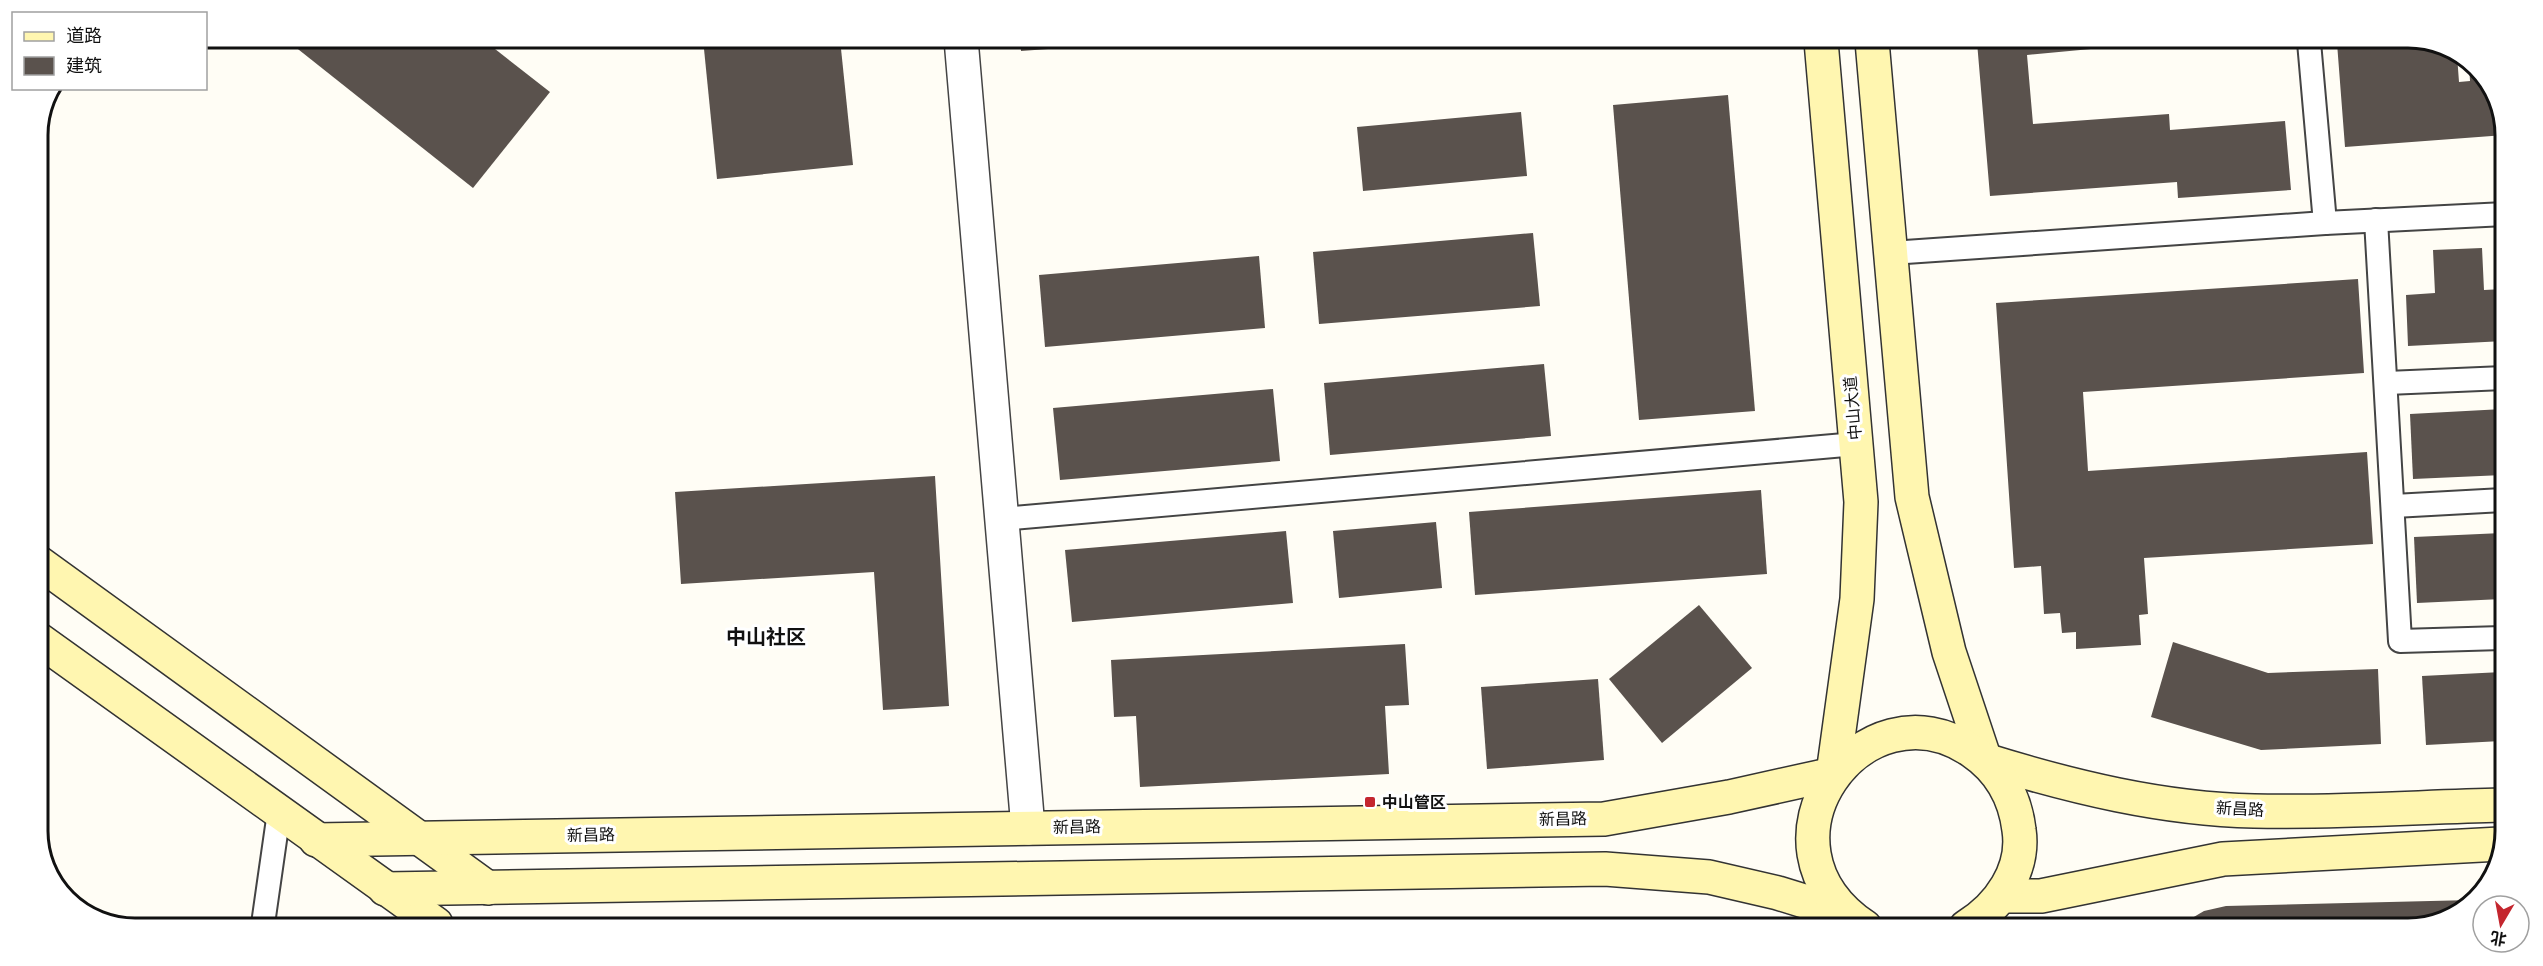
<svg xmlns="http://www.w3.org/2000/svg" width="2543" height="966" viewBox="0 0 2543 966" font-family="'Times New Roman','Noto Sans SC',serif">
<rect width="100%" height="100%" fill="#fffdf5"/>
<g fill="#5a524d">
<polygon points="284,38 481,38 550,92 473,188"/>
<polygon points="703,39 840,39 853,165 717,179"/>
<polygon points="1020,40 1143,40 1143,42 1021,51"/>
<polygon points="1977,42 2166,42 2027,55 2033,124 2169,114 2170,130 2285,121 2291,190 2178,198 2177,182 1990,196"/>
<polygon points="2337,43 2440,43 2457,55 2459,82 2470,81 2469,64 2486,76 2505,128 2505,135 2345,147"/>
<polygon points="1728,95 1755,411 1639,420 1613,105"/>
<polygon points="1521,112 1527,176 1363,191 1357,127"/>
<polygon points="1533,233 1540,306 1319,324 1313,252"/>
<polygon points="2482,248 2484,290 2504,289 2504,341 2408,346 2406,295 2435,293 2433,250"/>
<polygon points="1259,256 1265,328 1045,347 1039,275"/>
<polygon points="2358,279 2364,373 2083,392 2088,471 2367,452 2373,544 2144,558 2148,614 2139,615 2141,645 2076,649 2076,632 2062,633 2060,613 2044,614 2041,566 2014,568 1996,303"/>
<polygon points="1544,364 1551,436 1330,455 1324,383"/>
<polygon points="1273,389 1280,461 1060,480 1053,408"/>
<polygon points="2503,409 2503,475 2413,479 2410,414"/>
<polygon points="935,476 949,706 883,710 874,572 681,584 675,492"/>
<polygon points="1761,490 1767,574 1475,595 1469,512"/>
<polygon points="1436,522 1442,588 1339,598 1333,531"/>
<polygon points="1286,531 1293,603 1072,622 1065,550"/>
<polygon points="2502,533 2502,599 2417,603 2414,537"/>
<polygon points="1699,605 1752,668 1662,743 1609,679"/>
<polygon points="2173,642 2268,673 2378,669 2381,744 2261,750 2151,717"/>
<polygon points="1405,644 1409,705 1385,706 1389,774 1140,787 1136,716 1114,717 1111,660"/>
<polygon points="2502,672 2501,741 2426,745 2422,676"/>
<polygon points="1598,679 1604,760 1487,769 1481,687"/>
<polygon points="2472,900 2462,912 2408,928 2175,928 2204,911 2226,906"/>
<polygon points="1665,924 1665,927 1639,927 1638,925"/>
</g>
<g fill="none" stroke-linecap="round" stroke-linejoin="round">
<g stroke="#444" stroke-width="26">
<g id="lane">
<polyline points="2309,42 2325,223"/>
<polyline points="2376,220 2400,641 2502,638"/>
<polyline points="1891,253 2325,223 2505,214"/>
<polyline points="2387,383 2504,378"/>
<polyline points="2394,506 2503,500"/>
<polyline points="1002,519 1856,444"/>
<polyline points="263,924 279,812"/>
</g>
</g>
<g stroke="#444" stroke-width="36">
<polyline id="street" points="961,39 1028,828"/>
</g>
<g stroke="#333" stroke-width="36">
<g id="secondary">
<polyline points="1821,41 1861,502 1857,599 1833,774"/>
<polyline points="1872,41 1912,497 1949,652 1985,760"/>
<polyline points="38,562 488,888"/>
<polyline points="38,639 436,924"/>
<path d="M1985,760C2072,787 2162,809 2254,811C2336,813 2419,807 2501,805"/>
<polyline points="316,840 1604,819 1729,797 1833,774"/>
<polyline points="385,889 1605,869 1709,877 1778,893 1846,914"/>
<polyline points="2002,896 2041,896 2223,859 2500,844"/>
<path d="M1865,927C1741,844 1863,677 1972,751C2000,770 2015,796 2019,830C2025,870 1999,907 1966,927"/>
</g>
</g>
<use href="#lane" stroke="#fff" stroke-width="22"/>
<use href="#street" stroke="#fff" stroke-width="33"/>
<use href="#secondary" stroke="#fff6b0" stroke-width="33"/>
</g>
<rect fill="#c4262e" stroke="#fff" stroke-width="2" x="1364" y="796" width="12" height="12" rx="3"/>
<g text-anchor="middle" dominant-baseline="central" stroke-width="6" stroke-linejoin="round" paint-order="stroke">
<g font-size="16" fill="#111" stroke="#fff">
<text transform="translate(1853 408) rotate(-95)">中山大道</text>
<text transform="translate(2240 809) rotate(3)">新昌路</text>
<text transform="translate(1563 819) rotate(-1)">新昌路</text>
<text transform="translate(1077 827) rotate(-1)">新昌路</text>
<text transform="translate(591 835) rotate(-1)">新昌路</text>
</g>
<g font-size="16" font-weight="bold" fill="#111" stroke="#fff" text-anchor="start">
<text x="1382" y="802">中山管区</text>
</g>
<g font-size="20" font-weight="bold" fill="#111" stroke="#fff">
<text x="766" y="637">中山社区</text>
</g>
</g>
<path d="M0 0H2543V966H0ZM135 48H2408A87 87 0 0 1 2495 135V831A87 87 0 0 1 2408 918H135A87 87 0 0 1 48 831V135A87 87 0 0 1 135 48Z" fill="#fff" fill-rule="evenodd"/>
<path fill="none" stroke="#111" stroke-width="3" d="M135 48H2408A87 87 0 0 1 2495 135V831A87 87 0 0 1 2408 918H135A87 87 0 0 1 48 831V135A87 87 0 0 1 135 48Z"/>
<rect x="12" y="12" width="195" height="78" fill="#ffffff" stroke="#a0a0a0" stroke-width="1.5"/>
<rect x="24" y="32" width="30" height="9" fill="#fff6b0" stroke="#a0a0a0" stroke-width="1.5"/>
<text x="66" y="42" font-size="18" fill="#111111">道路</text>
<rect x="24" y="57" width="30" height="18" fill="#5a524d" stroke="#a0a0a0" stroke-width="1.5"/>
<text x="66" y="72" font-size="18" fill="#111111">建筑</text>
<g transform="translate(2501 924) rotate(190)"><circle r="28" fill="#ffffff" stroke="#a0a0a0" stroke-width="1.5"/>
<path d="M0-4.5L10 22L0 15L-10 22Z" fill="#c4262e"/>
<text y="-9" font-size="16" font-weight="bold" text-anchor="middle" fill="#111111">北</text>
</g>
</svg>
